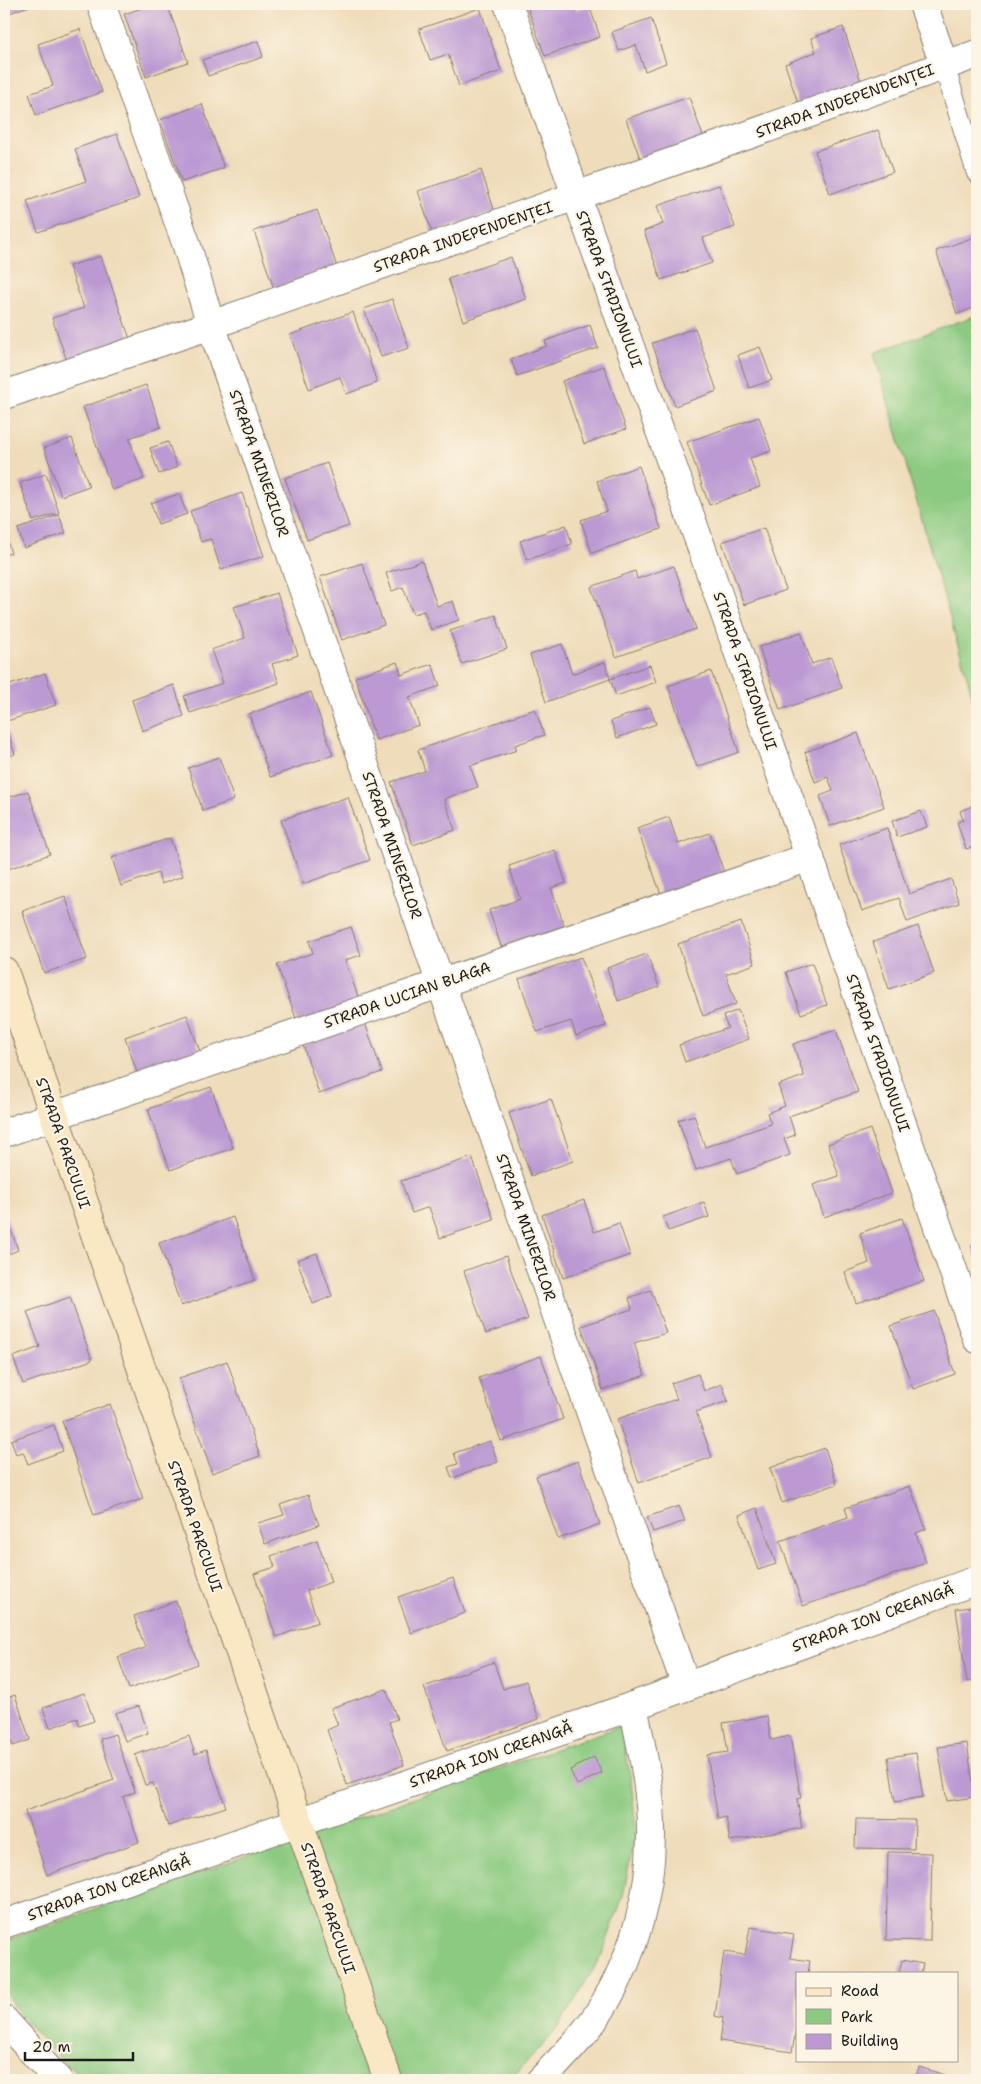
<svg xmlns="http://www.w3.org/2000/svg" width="981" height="2084" viewBox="0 0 981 2084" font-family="'Shantell Sans',sans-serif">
<rect width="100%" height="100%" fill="#fcf5e5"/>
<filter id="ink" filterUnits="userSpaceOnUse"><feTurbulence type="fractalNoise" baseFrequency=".02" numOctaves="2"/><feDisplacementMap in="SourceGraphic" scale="10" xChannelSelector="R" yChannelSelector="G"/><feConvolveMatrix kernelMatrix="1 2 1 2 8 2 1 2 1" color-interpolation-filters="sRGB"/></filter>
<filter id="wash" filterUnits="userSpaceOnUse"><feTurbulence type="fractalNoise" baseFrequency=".0096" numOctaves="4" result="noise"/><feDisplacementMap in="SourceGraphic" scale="20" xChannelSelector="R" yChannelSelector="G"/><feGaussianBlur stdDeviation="1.12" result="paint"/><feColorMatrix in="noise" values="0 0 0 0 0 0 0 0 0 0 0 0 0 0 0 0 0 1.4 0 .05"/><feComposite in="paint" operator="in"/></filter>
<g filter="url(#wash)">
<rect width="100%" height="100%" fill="#efdcba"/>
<g fill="#8cca81" stroke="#54734e">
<polygon points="977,315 977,712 874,353"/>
<polygon points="621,1726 631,1780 636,1830 623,1896 602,1955 558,2028 510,2080 89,2080 66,2065 21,2016 4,1991 4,1941"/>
</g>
<g id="blocks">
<g fill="#bc99d3">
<polygon points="4,4 34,4 4,15"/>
<polygon points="154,4 167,4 188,62 146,77 124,14"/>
<polygon points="526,4 574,4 576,10 589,5 600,37 545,56"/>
<polygon points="480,8 501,71 459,86 448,54 430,60 419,29"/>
<polygon points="651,18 666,63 645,71 636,45 619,51 612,32"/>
<polygon points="843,27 862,84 799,106 785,64 816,52 811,38"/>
<polygon points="80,29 102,92 36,115 29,94 53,86 38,44"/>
<polygon points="258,41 263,57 208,76 202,60"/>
<polygon points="689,97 704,139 641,161 626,119"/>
<polygon points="202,104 224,168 182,182 160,120"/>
<polygon points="878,130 893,172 830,194 815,151"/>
<polygon points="117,134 139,198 38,232 27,201 86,181 75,149"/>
<polygon points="481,170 495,212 432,233 418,191"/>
<polygon points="719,185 735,227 703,238 712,263 661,280 644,231 663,224 657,206"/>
<polygon points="317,210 337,267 274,289 254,231"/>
<polygon points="977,236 977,307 957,314 936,251"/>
<polygon points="101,256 130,339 67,361 52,318 84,308 69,266"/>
<polygon points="511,257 526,299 463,321 448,279"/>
<polygon points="392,299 409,348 381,357 364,309"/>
<polygon points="353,312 377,383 346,394 340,377 309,389 290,335"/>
<polygon points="590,325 598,348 517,376 511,359 547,346 545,341"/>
<polygon points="695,328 717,391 675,406 652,343"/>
<polygon points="760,347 772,380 749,388 738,355"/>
<polygon points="604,366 626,429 584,444 562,381"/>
<polygon points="146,385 161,427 129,438 144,479 112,490 83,407"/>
<polygon points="759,417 771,451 750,458 760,487 709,505 687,442"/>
<polygon points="72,438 89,486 61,496 44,448"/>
<polygon points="168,442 177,467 159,474 150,448"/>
<polygon points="327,463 349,526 307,540 285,478"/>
<polygon points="639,466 661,529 592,553 581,520 607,511 597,481"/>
<polygon points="46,474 59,513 33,521 20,483"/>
<polygon points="242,493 264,556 221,570 211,539 201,542 190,511"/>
<polygon points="179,494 187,514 158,524 151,503"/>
<polygon points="59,515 66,533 24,548 18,529"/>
<polygon points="566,525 572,544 527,560 520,541"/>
<polygon points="764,528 786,590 744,605 722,542"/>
<polygon points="6,537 11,553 4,555 4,538"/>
<polygon points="422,561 437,606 453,601 459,620 431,630 424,611 413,614 403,587 392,591 386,573"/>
<polygon points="362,563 384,625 342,640 320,577"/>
<polygon points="674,566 696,629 616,657 591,587 635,571 637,579"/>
<polygon points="277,593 298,655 272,664 279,683 190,713 184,696 223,683 211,650 245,638 234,607"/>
<polygon points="496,615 507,649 462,664 450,631"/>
<polygon points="801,632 812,664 831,657 842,688 780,710 759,647"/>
<polygon points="562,644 572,674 605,662 610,679 650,665 656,682 616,696 610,679 546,702 530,655"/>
<polygon points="397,662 401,675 432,664 440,686 409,697 419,725 376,740 355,677"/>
<polygon points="711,671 739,752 697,767 668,686"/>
<polygon points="45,673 56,705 4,722 15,754 4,758 4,687"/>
<polygon points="174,685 184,716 142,731 132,700"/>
<polygon points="311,692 333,755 270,777 249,714"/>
<polygon points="650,707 656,724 617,738 611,721"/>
<polygon points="535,709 544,735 515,745 517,750 470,766 478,787 444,799 455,830 413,845 391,782 425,771 418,750"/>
<polygon points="858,733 884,807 830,826 820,796 833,791 828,777 815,782 805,752"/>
<polygon points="219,757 234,800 203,811 188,768"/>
<polygon points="28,791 50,854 8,869 4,857 4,799"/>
<polygon points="348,797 370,860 303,884 281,820"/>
<polygon points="975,805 977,811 977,859 972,847 966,849 957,822 963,820 960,811"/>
<polygon points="921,811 927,827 897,837 892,821"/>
<polygon points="669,817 678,844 710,833 725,875 662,897 637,828"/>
<polygon points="887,828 909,894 951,879 959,903 907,922 899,898 862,911 839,845"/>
<polygon points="170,838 183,876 161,884 158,873 121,886 112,858"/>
<polygon points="555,850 566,883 551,888 566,930 503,952 489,910 520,899 509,866"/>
<polygon points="65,896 87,959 44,973 22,911"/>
<polygon points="741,922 755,964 726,974 736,1004 703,1016 678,944"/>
<polygon points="918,926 934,973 889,989 873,942"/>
<polygon points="351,927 361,955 345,960 360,1002 298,1024 277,965 313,953 309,941"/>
<polygon points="647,954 659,987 618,1001 607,968"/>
<polygon points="581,957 606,1026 576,1036 571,1021 537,1032 519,979"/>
<polygon points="812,963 827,1005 801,1014 786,972"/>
<polygon points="738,1010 749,1039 685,1062 679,1045 728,1028 723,1016"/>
<polygon points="187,1015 202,1057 139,1079 125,1037"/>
<polygon points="365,1023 382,1072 319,1094 303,1045"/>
<polygon points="836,1030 858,1092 789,1116 795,1135 784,1139 790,1155 737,1174 731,1158 696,1170 678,1120 694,1115 705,1147 771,1124 767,1113 785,1106 778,1085 804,1076 793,1044"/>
<polygon points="211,1087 233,1148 170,1170 148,1109"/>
<polygon points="551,1099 573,1161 531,1176 509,1113"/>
<polygon points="870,1129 892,1193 824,1217 813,1185 839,1176 828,1144"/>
<polygon points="472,1157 494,1220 440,1238 429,1207 412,1213 401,1181"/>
<polygon points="584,1200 594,1232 619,1223 630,1255 563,1278 542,1215"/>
<polygon points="704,1202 709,1217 668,1231 663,1217"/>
<polygon points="4,1210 18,1250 4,1256"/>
<polygon points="233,1217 255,1280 181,1306 159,1243"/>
<polygon points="902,1218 924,1281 856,1303 845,1272 869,1263 860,1233"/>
<polygon points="977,1245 977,1260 972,1246"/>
<polygon points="317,1253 332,1296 313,1304 297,1260"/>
<polygon points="506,1256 528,1319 486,1334 464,1271"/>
<polygon points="651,1290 666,1333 634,1343 645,1375 603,1390 581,1326 632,1309 629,1298"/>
<polygon points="70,1297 92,1360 23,1384 13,1357 40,1347 27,1312"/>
<polygon points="934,1311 955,1374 913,1389 891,1326"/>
<polygon points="541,1356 563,1419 501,1441 479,1378"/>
<polygon points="227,1361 260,1456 212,1473 179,1378"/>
<polygon points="698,1374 704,1391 722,1384 728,1401 696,1412 712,1457 639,1483 617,1419 677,1399 671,1383"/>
<polygon points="110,1404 143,1499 94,1515 62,1421"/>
<polygon points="54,1425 63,1451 28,1464 23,1452 16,1454 11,1440"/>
<polygon points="490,1441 498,1462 452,1478 448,1467 458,1464 454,1453"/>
<polygon points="825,1448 837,1484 782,1503 770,1468"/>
<polygon points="578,1461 600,1524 558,1539 536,1476"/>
<polygon points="910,1486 926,1529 916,1533 926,1563 803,1606 780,1541 848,1517 845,1508"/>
<polygon points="308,1495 319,1525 265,1544 258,1523 284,1515 280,1505"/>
<polygon points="679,1506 685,1521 653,1532 647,1517"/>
<polygon points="757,1508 776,1564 758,1570 739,1515"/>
<polygon points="317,1540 331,1582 307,1591 318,1622 276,1637 254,1574 275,1567 271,1556"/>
<polygon points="453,1578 465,1613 411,1633 398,1597"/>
<polygon points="176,1601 198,1664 129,1689 118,1657 145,1648 134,1616"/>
<polygon points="977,1606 977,1680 967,1682 956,1609"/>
<polygon points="494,1662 503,1689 526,1681 539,1719 447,1751 424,1687"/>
<polygon points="386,1689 397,1719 389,1722 404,1765 347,1785 327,1730 338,1725 331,1708"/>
<polygon points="84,1693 94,1721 79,1726 77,1718 50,1728 43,1708"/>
<polygon points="15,1695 30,1740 13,1746 8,1734 4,1735 4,1699"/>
<polygon points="139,1706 148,1733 125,1741 115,1713"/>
<polygon points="767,1716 771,1740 790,1736 801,1798 797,1799 802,1828 730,1841 726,1817 718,1819 707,1755 728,1752 723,1723"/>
<polygon points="115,1734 135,1792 123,1797 139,1842 47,1875 25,1811 114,1780 100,1739"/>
<polygon points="189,1736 195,1754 206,1750 226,1807 168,1826 153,1783 145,1785 135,1755"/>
<polygon points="967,1743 975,1797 947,1801 938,1747"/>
<polygon points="916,1753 923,1797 895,1802 888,1757"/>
<polygon points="594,1757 602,1773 577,1785 570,1770"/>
<polygon points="856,1819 915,1820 914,1849 855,1848"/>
<polygon points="888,1852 932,1853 930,1941 886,1940"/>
<polygon points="750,1927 794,1934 790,1958 810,1961 808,1973 797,1973 797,2023 792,2052 720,2041 723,2018 715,2016 724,1952 745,1955"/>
<polygon points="902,1960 923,1964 921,1973 899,1973"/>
<polygon points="919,2067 945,2075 943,2080 915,2080"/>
</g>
</g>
</g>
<g filter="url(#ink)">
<use href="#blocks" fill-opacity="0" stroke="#867c6b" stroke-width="1"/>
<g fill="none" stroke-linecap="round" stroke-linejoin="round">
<g stroke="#867c6b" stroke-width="22">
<polyline id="lane" points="944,65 977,173"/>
</g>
<g stroke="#867c6b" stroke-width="30">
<g id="street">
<polyline points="101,4 186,243 211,325 686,1686"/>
<polyline points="508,4 718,594 977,1339"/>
<polyline points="923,4 944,65"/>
<polyline points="4,395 211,325 977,54"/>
<polyline points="4,1133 810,857"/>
<polyline points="4,1924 633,1706 977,1580"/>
<polyline points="4,2020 58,2080"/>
<path d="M541,2080C564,2056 589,2031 606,2001C634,1954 651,1892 651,1837C652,1793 642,1749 633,1706"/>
</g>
</g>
<g stroke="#867c6b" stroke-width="30">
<polyline id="secondary" points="4,971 388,2080"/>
</g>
<use href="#lane" stroke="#fff" stroke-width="20"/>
<use href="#street" stroke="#fff" stroke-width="28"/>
<use href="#secondary" stroke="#fae7c3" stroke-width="28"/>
</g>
</g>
<g text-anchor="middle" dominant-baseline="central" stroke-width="4.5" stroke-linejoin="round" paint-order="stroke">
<g font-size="15" fill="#1c1c1c" stroke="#fcf5e5">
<text transform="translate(845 101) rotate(-20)">STRADA INDEPENDENȚEI</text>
<text transform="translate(463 237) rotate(-19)">STRADA INDEPENDENȚEI</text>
<text transform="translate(609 289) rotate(70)">STRADA STADIONULUI</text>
<text transform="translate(259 463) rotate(71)">STRADA MINERILOR</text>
<text transform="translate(745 671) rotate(71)">STRADA STADIONULUI</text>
<text transform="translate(392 845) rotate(71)">STRADA MINERILOR</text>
<text transform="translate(407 995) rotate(-19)">STRADA LUCIAN BLAGA</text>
<text transform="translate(878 1053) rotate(71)">STRADA STADIONULUI</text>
<text transform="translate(63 1143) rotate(71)">STRADA PARCULUI</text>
<text transform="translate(526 1227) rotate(71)">STRADA MINERILOR</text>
<text transform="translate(195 1526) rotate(71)">STRADA PARCULUI</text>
<text transform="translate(873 1618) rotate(-20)">STRADA ION CREANGĂ</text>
<text transform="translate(491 1755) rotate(-19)">STRADA ION CREANGĂ</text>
<text transform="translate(109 1888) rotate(-19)">STRADA ION CREANGĂ</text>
<text transform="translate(328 1908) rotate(71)">STRADA PARCULUI</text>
</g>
</g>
<rect width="981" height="2084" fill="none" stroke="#fcf5e5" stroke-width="20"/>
<rect x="796" y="1972" width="162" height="90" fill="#fcf5e5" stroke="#a29e95"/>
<rect x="806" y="1988" width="25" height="8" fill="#fae7c3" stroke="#a29e95"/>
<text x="841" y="1996" font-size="15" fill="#1c1c1c">Road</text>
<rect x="806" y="2009" width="25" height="15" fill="#8cca81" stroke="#a29e95"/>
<text x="841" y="2022" font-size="15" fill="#1c1c1c">Park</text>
<rect x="806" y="2034" width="25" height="15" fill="#bc99d3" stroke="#a29e95"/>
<text x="841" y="2046" font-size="15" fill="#1c1c1c">Building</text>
<path d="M25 2052v8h108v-8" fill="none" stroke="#1c1c1c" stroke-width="2.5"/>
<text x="32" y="2052" font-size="15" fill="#1c1c1c" stroke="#fcf5e5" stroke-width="4" paint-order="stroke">20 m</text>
</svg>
